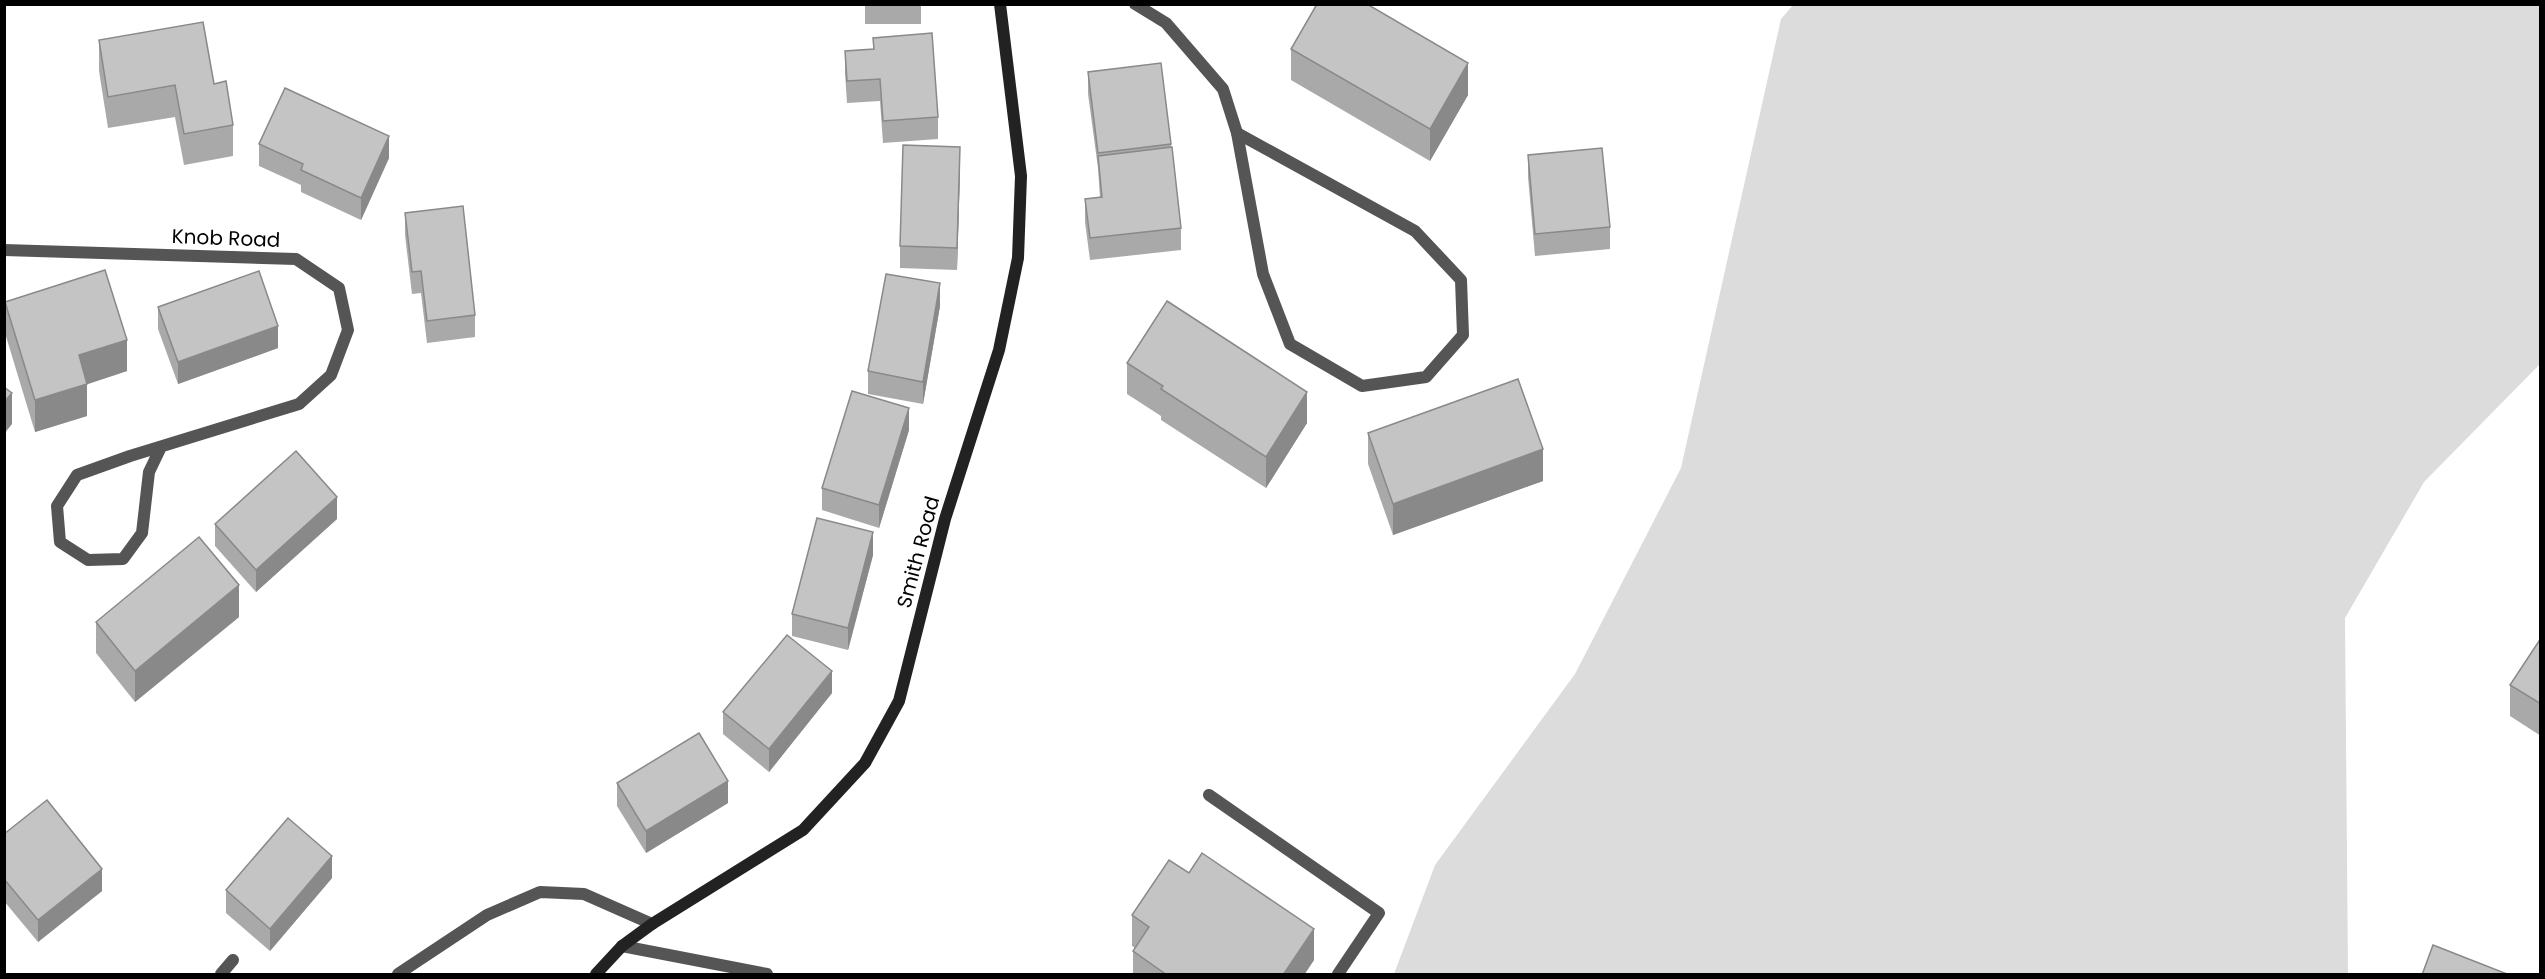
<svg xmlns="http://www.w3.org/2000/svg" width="2545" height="979" viewBox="0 0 2545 979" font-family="Poppins,sans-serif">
<rect width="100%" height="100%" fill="#fff"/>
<polygon fill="#dcdcdc" points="1793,5 2540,5 2540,364 2424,482 2345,618 2348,974 1394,974 1435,865 1575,674 1681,468 1781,19"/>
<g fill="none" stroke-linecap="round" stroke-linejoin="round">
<g stroke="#555" stroke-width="12">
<polyline points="1209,795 1379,913 1338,974"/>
<polyline points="622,946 767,974"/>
<polyline points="221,974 233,960"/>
<polyline points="398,974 487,915 540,892 584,894 652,924"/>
</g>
<g stroke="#555" stroke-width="12">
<polyline points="1135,4 1166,23 1223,89 1237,133"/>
<polygon points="1237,133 1415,231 1461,280 1463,335 1426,377 1362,386 1290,344 1263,274"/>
<polyline points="4,250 296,259 339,288 348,330 331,375 299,404 130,456 77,475 57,506 60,542 88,560 123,559 142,533 149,472 161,447"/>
</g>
<polyline stroke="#222" stroke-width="12" points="596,974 622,946 652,924 803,830 865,763 899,701 945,519 999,350 1018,258 1021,176 1000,4"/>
</g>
<g fill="#a9a9a9">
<rect x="865" y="4" width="56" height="20"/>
<polygon points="873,38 938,117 938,139 883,143 880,101 847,103 845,73 845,51 873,49"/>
<polygon points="99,40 214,84 233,125 233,156 184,165 175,117 108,128 99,71"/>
<polygon points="1291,49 1468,95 1430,161 1291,80"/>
<polygon points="1088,72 1171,144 1181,228 1181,250 1090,260 1085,222 1085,199 1100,198 1098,168 1088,94"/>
<polygon points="259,144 389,158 361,220 301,192 301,185 259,166"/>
<polygon points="1528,155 1610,227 1610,249 1535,256 1528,177"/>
<polygon points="960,169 957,270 900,268 900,246"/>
<polygon points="405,213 475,315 475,337 427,343 421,293 412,294 405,235"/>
<polygon points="5,302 127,371 87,384 87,416 35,432 5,333"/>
<polygon points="940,306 923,404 868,394 868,371"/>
<polygon points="158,307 278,348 178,384 158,329"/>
<polygon points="1127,363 1307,423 1266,488 1161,420 1161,416 1127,394"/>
<polygon points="909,430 879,528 822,510 822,488"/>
<polygon points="1368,433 1543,481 1393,535 1368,464"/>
<polygon points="337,519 256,592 215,546 215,524"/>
<polygon points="873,555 848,650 792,636 792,614"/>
<polygon points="239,617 135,702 96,653 96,622"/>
<polygon points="2541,638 2541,736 2510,716 2510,685"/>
<polygon points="832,693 769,772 723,734 723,712"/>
<polygon points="617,783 728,803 646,853 617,806"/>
<polygon points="4,834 102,891 38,942 4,901"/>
<polygon points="332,878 270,951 226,913 226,890"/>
<polygon points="1132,915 1314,960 1304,975 1133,975 1133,951 1135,948 1132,946"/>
</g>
<g fill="#898989">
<polygon points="1468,63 1468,95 1430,161 1430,129"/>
<polygon points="389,136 389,158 361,220 361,198"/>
<polygon points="960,147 960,169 957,270 957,248"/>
<polygon points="940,283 940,306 923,404 923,382"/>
<polygon points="278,326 278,348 178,384 178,362"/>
<polygon points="127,340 127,371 79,387 79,355"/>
<polygon points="87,384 87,416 35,432 35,400"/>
<polygon points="1307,392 1307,423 1266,488 1266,457"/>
<polygon points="12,393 12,424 4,434 4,402"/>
<polygon points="909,408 909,430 879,528 879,505"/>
<polygon points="1543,449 1543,481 1393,535 1393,504"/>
<polygon points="337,497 337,519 256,592 256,570"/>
<polygon points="873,532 873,555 848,650 848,628"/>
<polygon points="239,585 239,617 135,702 135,671"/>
<polygon points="832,671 832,693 769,772 769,749"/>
<polygon points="728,781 728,803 646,853 646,831"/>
<polygon points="332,856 332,878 270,951 270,929"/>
<polygon points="102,869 102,891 38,942 38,920"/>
<polygon points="1314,929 1314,960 1304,975 1283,975"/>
</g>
<g fill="#c4c4c4" stroke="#898989" stroke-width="1.5">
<polygon points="1317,4 1367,4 1468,63 1430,129 1291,49"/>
<polygon points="203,22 214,84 226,81 233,125 184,134 175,85 108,97 99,40"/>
<polygon points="932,33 938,117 883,121 880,79 847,81 845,51 874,49 873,38"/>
<polygon points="1161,63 1171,144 1098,153 1088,72"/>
<polygon points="285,88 389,136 361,198 301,170 303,164 259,144"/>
<polygon points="903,145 960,147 957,248 900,246"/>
<polygon points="1172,147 1181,228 1090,238 1085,199 1102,197 1098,156"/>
<polygon points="1602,148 1610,227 1535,234 1528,155"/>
<polygon points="463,206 475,315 427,321 421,271 412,272 405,213"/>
<polygon points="105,270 127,340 79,355 87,384 35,400 5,302"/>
<polygon points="259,271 278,326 178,362 158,307"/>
<polygon points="886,274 940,283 923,382 868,371"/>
<polygon points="1167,301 1307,392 1266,457 1161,389 1163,386 1127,363"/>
<polygon points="1518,379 1543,449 1393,504 1368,433"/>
<polygon points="4,387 12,393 4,402"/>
<polygon points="852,391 909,408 879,505 822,488"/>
<polygon points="296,451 337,497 256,570 215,524"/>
<polygon points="817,518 873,532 848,628 792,614"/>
<polygon points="199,537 239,585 135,671 96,622"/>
<polygon points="787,635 832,671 769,749 723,712"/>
<polygon points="2541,638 2541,704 2510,685"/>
<polygon points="699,733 728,781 646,831 617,783"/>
<polygon points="47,800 102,869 38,920 4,879 4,834"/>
<polygon points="288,818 332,856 270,929 226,890"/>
<polygon points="1202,853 1314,929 1283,975 1167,975 1133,951 1149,927 1132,915 1169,860 1189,873"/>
<polygon points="2433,945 2507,974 2507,975 2422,975"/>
</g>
<g text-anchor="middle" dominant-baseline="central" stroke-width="5" stroke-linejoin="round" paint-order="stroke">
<g font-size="20" fill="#000" stroke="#fff">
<text transform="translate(226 238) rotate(2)">Knob Road</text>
<text transform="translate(918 552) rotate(-75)">Smith Road</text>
</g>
</g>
<rect width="2545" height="979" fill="none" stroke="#000000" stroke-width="12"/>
</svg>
